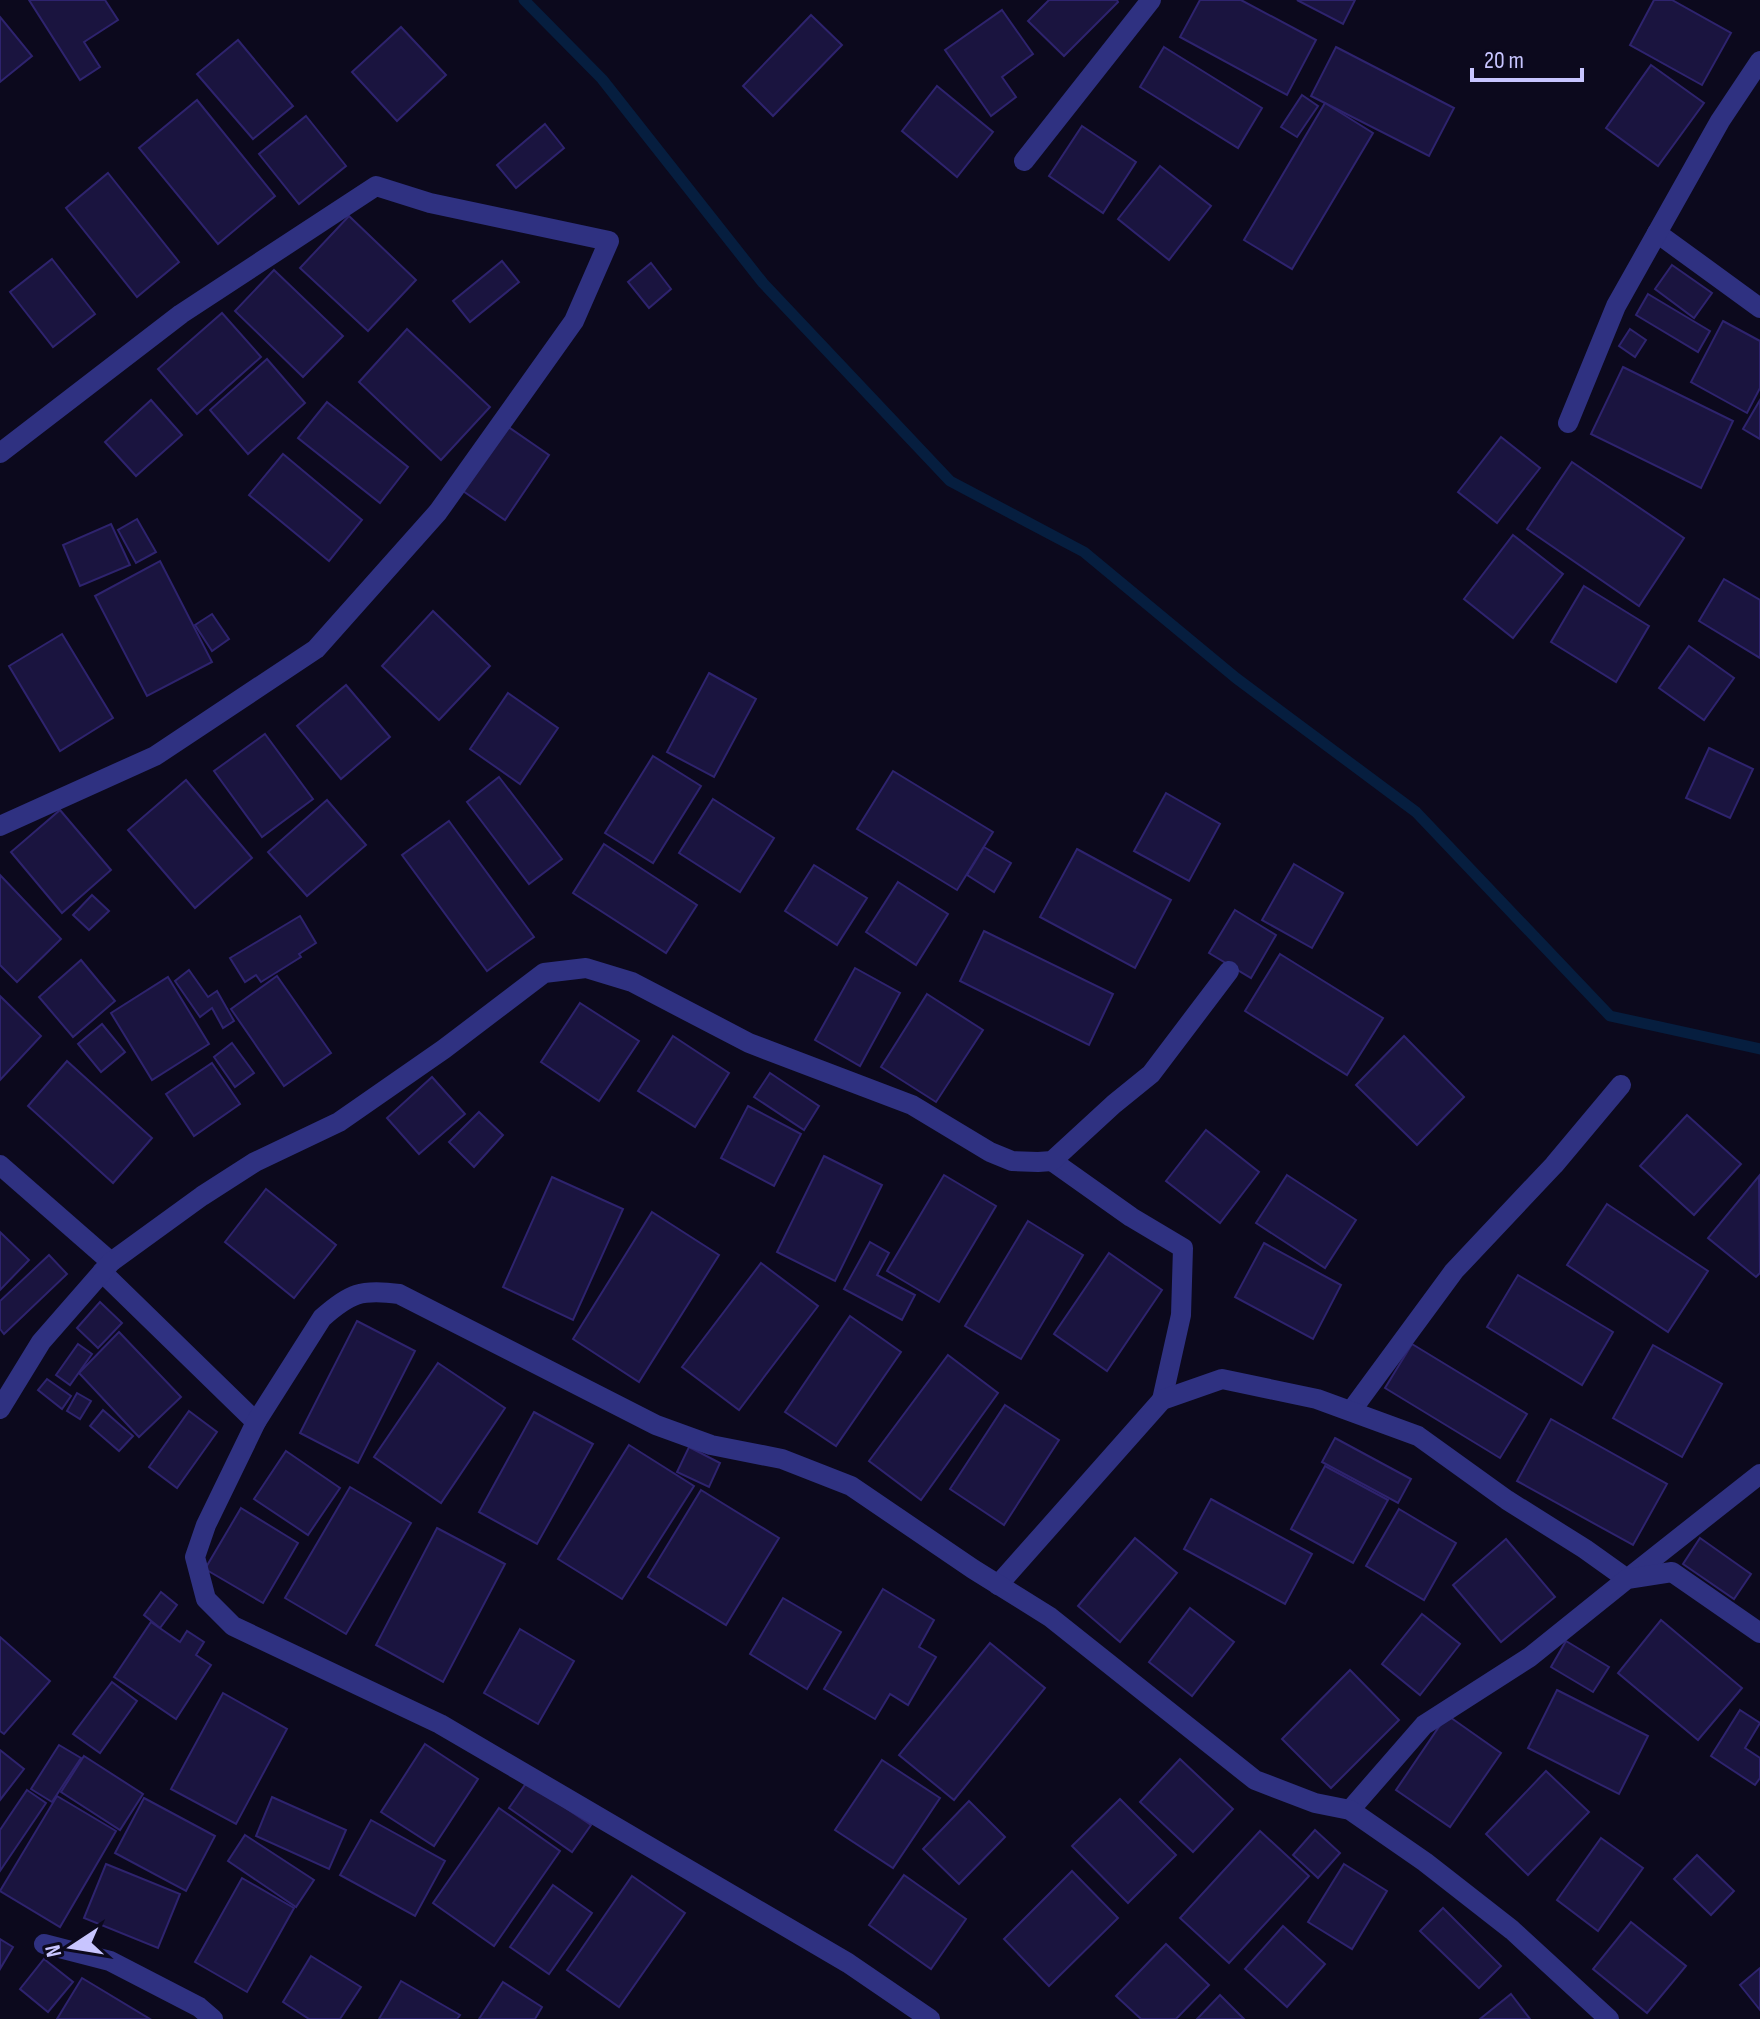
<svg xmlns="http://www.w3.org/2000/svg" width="1760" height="2019" viewBox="0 0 1760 2019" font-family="'Sofia Sans Condensed',sans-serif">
<rect width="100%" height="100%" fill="#0c091d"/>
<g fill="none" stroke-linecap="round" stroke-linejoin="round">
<polyline stroke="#061e3f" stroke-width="11" points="524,0 602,79 763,283 950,481 1084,552 1236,678 1416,812 1610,1016 1760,1049"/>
</g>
<g fill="#1a143f" stroke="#2e236e" stroke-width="2">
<polygon points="29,0 105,0 118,20 84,42 100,67 80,80"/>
<polygon points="1049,0 1117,0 1118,2 1064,56 1028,21"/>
<polygon points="1200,0 1241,0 1316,40 1287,95 1180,37"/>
<polygon points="1297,0 1355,0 1343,24"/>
<polygon points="1654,0 1672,0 1731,33 1702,85 1630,45"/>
<polygon points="1002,10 1033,54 1002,77 1016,97 991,116 945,50"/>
<polygon points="811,15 842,45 773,116 743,86"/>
<polygon points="0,17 32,56 0,82"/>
<polygon points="401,27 446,75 397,121 352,72"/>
<polygon points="238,40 293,106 253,139 197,74"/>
<polygon points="1164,47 1262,108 1238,148 1140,87"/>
<polygon points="1336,47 1454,108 1429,156 1311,96"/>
<polygon points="1651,65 1704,103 1658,166 1606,128"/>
<polygon points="937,86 993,132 957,177 902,131"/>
<polygon points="1302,95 1318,106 1297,137 1281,127"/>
<polygon points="197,100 275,196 218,244 139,148"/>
<polygon points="1325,103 1373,133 1292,269 1244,240"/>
<polygon points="306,116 346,166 299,204 259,154"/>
<polygon points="545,124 564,148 516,188 497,165"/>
<polygon points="1082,126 1136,162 1103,213 1049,176"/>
<polygon points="1160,166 1211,206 1169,260 1118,219"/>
<polygon points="108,173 179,262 137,297 66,208"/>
<polygon points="349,216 416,280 368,331 300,268"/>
<polygon points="52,259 95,314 53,347 10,292"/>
<polygon points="502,261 519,282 470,322 453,301"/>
<polygon points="651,263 671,289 649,308 628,282"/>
<polygon points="1672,265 1712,293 1694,318 1655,289"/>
<polygon points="274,270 343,336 303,377 235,311"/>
<polygon points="1648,294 1710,331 1698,352 1636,315"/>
<polygon points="222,313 261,357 197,414 158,369"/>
<polygon points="1723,321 1760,341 1760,388 1747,413 1691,382"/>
<polygon points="407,329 490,407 441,460 359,382"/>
<polygon points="1630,329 1646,340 1635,357 1619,346"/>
<polygon points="267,359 305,403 248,454 210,410"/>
<polygon points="1623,367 1733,421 1701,488 1591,434"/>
<polygon points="151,400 182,435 136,476 105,442"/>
<polygon points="1760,400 1760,439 1743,429"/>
<polygon points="327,402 408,467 380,503 298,438"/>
<polygon points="507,426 549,455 505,520 463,491"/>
<polygon points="1501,437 1540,468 1497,523 1458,492"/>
<polygon points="283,454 362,520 329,561 249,495"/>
<polygon points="1572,462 1684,538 1639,606 1527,529"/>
<polygon points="137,519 156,552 136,563 118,530"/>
<polygon points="111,524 130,565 80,586 63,545"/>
<polygon points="1513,535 1563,574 1513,638 1464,599"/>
<polygon points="160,561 212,662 147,696 95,596"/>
<polygon points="1724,579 1760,600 1760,658 1699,621"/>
<polygon points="1584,586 1649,626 1616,682 1551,642"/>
<polygon points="433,611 490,666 439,720 382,666"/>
<polygon points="212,614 229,639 212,651 195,625"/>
<polygon points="62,634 113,718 60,751 9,666"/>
<polygon points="1689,646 1734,678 1704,720 1659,688"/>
<polygon points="709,673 756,699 714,777 667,752"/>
<polygon points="346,685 390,737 341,779 297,726"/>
<polygon points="508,693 558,728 520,784 470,749"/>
<polygon points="265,734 313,799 262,837 214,771"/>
<polygon points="1709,748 1753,769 1730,818 1686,798"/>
<polygon points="653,756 701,786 653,863 605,833"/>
<polygon points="893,771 993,832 957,890 857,829"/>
<polygon points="499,777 562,859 529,884 467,802"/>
<polygon points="186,780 252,858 195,908 128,830"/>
<polygon points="1166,793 1220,824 1189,881 1134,851"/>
<polygon points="713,799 774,838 740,892 679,853"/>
<polygon points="327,800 366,845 307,896 268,852"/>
<polygon points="60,810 111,870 62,913 11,852"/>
<polygon points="449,821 534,937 487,971 402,855"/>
<polygon points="604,844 697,905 666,953 573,893"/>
<polygon points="984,847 1011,863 994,892 967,875"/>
<polygon points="1077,849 1171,900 1135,968 1040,917"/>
<polygon points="1294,864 1343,893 1312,948 1262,920"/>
<polygon points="814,865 867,898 837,945 785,911"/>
<polygon points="0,875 61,939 17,982 0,965"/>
<polygon points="898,882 948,914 916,965 866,932"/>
<polygon points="92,895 109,911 89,930 73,915"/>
<polygon points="1235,910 1276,935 1251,978 1209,953"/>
<polygon points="300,916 316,943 299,954 301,957 261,982 256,975 245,982 230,958"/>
<polygon points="984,931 1113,994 1089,1045 960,981"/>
<polygon points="1280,954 1383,1018 1347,1075 1245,1011"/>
<polygon points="81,960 115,1001 73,1037 39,997"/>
<polygon points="855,968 900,993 860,1066 815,1040"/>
<polygon points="189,970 208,997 217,991 234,1021 223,1028 212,1008 200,1017 175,981"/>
<polygon points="277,976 331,1053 284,1086 231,1009"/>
<polygon points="168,977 209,1044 152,1080 111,1013"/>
<polygon points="927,994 983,1030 936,1102 881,1067"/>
<polygon points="0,996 41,1036 0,1080"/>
<polygon points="580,1003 639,1041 599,1101 541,1062"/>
<polygon points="102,1024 125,1052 101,1072 78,1044"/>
<polygon points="673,1036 729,1073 695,1127 638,1091"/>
<polygon points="1404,1036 1464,1097 1417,1145 1356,1085"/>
<polygon points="232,1043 254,1073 235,1087 214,1057"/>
<polygon points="67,1061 152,1138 113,1183 28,1106"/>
<polygon points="212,1063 240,1104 194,1136 166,1094"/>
<polygon points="770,1073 819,1106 804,1130 754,1097"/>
<polygon points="432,1077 465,1114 419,1154 387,1118"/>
<polygon points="748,1106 801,1134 774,1186 721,1158"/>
<polygon points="479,1112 503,1135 474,1167 449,1142"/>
<polygon points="1687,1115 1741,1164 1694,1215 1640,1166"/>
<polygon points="1206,1130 1259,1172 1220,1223 1166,1181"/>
<polygon points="824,1156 882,1185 835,1281 777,1252"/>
<polygon points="944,1175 996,1206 939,1302 887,1271"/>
<polygon points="1287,1175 1356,1220 1325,1268 1256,1223"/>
<polygon points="1759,1176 1760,1273 1756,1277 1708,1238"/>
<polygon points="552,1177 623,1209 573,1320 503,1287"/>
<polygon points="266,1189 336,1245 294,1298 225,1242"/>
<polygon points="1607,1204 1708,1271 1668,1332 1567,1265"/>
<polygon points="652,1212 719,1255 639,1382 573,1339"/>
<polygon points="1028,1221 1083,1255 1021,1359 965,1326"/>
<polygon points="0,1232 29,1260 0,1290"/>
<polygon points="870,1242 889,1253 877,1275 915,1295 902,1320 844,1289"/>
<polygon points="1264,1243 1341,1285 1313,1339 1235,1297"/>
<polygon points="1109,1253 1162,1290 1107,1371 1054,1334"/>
<polygon points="49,1255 67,1274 4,1334 0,1329 0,1301"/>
<polygon points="761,1263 818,1306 739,1410 682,1367"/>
<polygon points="1518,1275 1613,1332 1582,1385 1487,1327"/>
<polygon points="100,1302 122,1323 98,1348 77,1328"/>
<polygon points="850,1316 901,1352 836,1446 785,1412"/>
<polygon points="357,1321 415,1351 358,1463 300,1433"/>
<polygon points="119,1332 181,1397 139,1437 79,1373"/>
<polygon points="78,1344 92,1354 70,1385 56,1375"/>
<polygon points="1412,1344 1527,1414 1500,1458 1385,1388"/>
<polygon points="1653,1345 1722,1384 1682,1457 1613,1418"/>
<polygon points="948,1355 998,1393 921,1500 869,1461"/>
<polygon points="438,1363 505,1408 441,1503 374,1457"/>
<polygon points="47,1379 71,1396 62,1409 38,1390"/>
<polygon points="77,1393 91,1401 80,1419 67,1411"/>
<polygon points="1005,1405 1059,1440 1004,1525 950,1489"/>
<polygon points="103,1410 133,1436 119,1451 90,1426"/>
<polygon points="189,1411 217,1432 177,1488 149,1467"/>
<polygon points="534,1412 593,1444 537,1544 479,1512"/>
<polygon points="1551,1419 1667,1484 1633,1545 1517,1481"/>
<polygon points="1335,1438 1411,1479 1398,1503 1322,1462"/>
<polygon points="629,1445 694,1486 622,1599 558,1559"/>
<polygon points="689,1447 720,1463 709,1487 677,1472"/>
<polygon points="286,1451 340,1488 308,1535 254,1499"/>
<polygon points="1325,1466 1388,1500 1353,1563 1291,1529"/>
<polygon points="350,1487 411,1523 346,1634 285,1598"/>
<polygon points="701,1490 779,1538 726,1625 648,1577"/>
<polygon points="1211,1499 1312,1554 1285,1604 1184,1549"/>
<polygon points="241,1508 298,1543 263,1603 205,1569"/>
<polygon points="1399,1509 1456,1543 1424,1600 1366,1566"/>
<polygon points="437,1528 505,1564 443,1682 376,1645"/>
<polygon points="1135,1538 1177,1573 1120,1642 1078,1606"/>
<polygon points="1700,1538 1751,1574 1734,1599 1683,1564"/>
<polygon points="1506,1539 1555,1597 1501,1642 1453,1585"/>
<polygon points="883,1589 934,1620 919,1647 936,1657 908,1705 890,1694 875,1719 824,1689"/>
<polygon points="161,1592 177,1605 160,1628 144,1615"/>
<polygon points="783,1598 841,1632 807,1689 750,1654"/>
<polygon points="1190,1608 1234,1642 1192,1696 1149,1662"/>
<polygon points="1422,1614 1460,1644 1420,1695 1382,1664"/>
<polygon points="1661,1620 1742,1688 1698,1740 1618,1673"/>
<polygon points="151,1622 180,1642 187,1631 204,1642 196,1655 211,1665 176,1719 114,1677"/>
<polygon points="520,1629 574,1661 538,1724 484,1693"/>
<polygon points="0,1637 50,1681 4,1734 0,1731"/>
<polygon points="1566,1641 1609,1667 1593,1692 1551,1667"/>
<polygon points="990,1643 1045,1688 954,1800 899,1755"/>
<polygon points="1350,1670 1399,1720 1331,1788 1282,1739"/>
<polygon points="112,1682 137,1701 100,1753 73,1734"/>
<polygon points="1557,1690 1648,1736 1619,1794 1528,1748"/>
<polygon points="223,1693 287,1729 236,1824 171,1789"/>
<polygon points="1740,1710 1760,1723 1745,1748 1760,1758 1760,1778 1755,1785 1711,1756"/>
<polygon points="1447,1715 1501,1753 1450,1827 1396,1790"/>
<polygon points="425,1744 478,1779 434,1846 381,1812"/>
<polygon points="59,1745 81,1758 52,1802 31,1789"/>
<polygon points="0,1750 24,1769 0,1800"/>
<polygon points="84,1756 143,1794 120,1830 61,1792"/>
<polygon points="1180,1759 1233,1809 1193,1852 1140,1802"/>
<polygon points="882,1760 940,1798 893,1868 835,1830"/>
<polygon points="1546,1771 1589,1812 1528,1875 1486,1834"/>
<polygon points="527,1782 591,1825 572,1852 509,1808"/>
<polygon points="27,1790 46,1803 0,1871 0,1830"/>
<polygon points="57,1796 116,1831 60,1927 0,1891"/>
<polygon points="272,1797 346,1830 329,1869 256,1836"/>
<polygon points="144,1798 215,1836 186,1891 115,1853"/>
<polygon points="1120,1799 1176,1855 1128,1903 1072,1846"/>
<polygon points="969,1801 1005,1837 959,1884 923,1849"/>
<polygon points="499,1808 560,1851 494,1946 433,1903"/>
<polygon points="371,1820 445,1861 415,1916 340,1875"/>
<polygon points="1315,1830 1340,1853 1318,1878 1293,1855"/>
<polygon points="1260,1831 1309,1876 1229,1963 1180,1918"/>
<polygon points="245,1835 314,1880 296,1907 228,1861"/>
<polygon points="1601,1838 1643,1868 1598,1931 1557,1900"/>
<polygon points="1697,1855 1734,1891 1711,1915 1674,1879"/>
<polygon points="106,1864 180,1894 158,1948 84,1918"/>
<polygon points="1344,1864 1387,1891 1352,1949 1308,1922"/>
<polygon points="1072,1871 1118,1918 1049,1986 1004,1939"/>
<polygon points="904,1875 966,1919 931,1969 869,1925"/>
<polygon points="632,1876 685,1913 619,2007 567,1970"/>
<polygon points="242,1878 294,1908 247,1992 195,1962"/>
<polygon points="553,1885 592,1913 549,1974 510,1947"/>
<polygon points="1443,1908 1501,1966 1479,1988 1420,1931"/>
<polygon points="1631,1922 1686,1966 1647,2013 1593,1969"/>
<polygon points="1283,1926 1325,1964 1287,2007 1245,1969"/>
<polygon points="0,1939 13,1947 0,1969"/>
<polygon points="1166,1944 1209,1985 1176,2019 1141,2019 1116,1996"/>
<polygon points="311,1956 361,1987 340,2019 309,2019 283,2002"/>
<polygon points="44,1959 73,1982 48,2012 20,1989"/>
<polygon points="1760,1968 1760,2010 1740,1985"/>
<polygon points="82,1978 150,2019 57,2019"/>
<polygon points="401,1981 460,2015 457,2019 379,2019"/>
<polygon points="503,1982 542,2007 535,2019 479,2019"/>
<polygon points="1511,1994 1530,2019 1480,2019"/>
<polygon points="1220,1995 1244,2019 1197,2019"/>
</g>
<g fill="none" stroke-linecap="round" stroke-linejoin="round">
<g stroke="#2f3181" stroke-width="20">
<polyline points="1024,161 1151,0"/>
<polyline points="1657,233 1760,308"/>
<polyline points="1568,423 1616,306 1720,121 1760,61"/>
<polyline points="0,453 181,314 376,186 430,203 609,241 574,321 438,512 316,649 155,756 0,826"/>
<polyline points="1052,1161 1131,1217 1183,1248 1181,1315 1162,1400"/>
<polyline points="0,1165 111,1262"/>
<polyline points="102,1272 256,1422"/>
<polyline points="0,1409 41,1342 111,1262 202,1196 255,1162 339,1122 444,1049 544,973 586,968 632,982 749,1043 912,1105 990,1152 1012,1161 1038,1162 1052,1161 1114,1104 1151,1074 1229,971"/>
<polyline points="1351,1411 1454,1271 1554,1165 1621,1085"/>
<polyline points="998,1585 1162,1400 1222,1379 1317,1399 1418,1436 1507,1500 1585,1549 1627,1579 1760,1474"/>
<polyline points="1350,1810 1424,1725 1530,1657 1627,1579 1672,1572 1760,1633"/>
<polyline points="44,1944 110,1961 199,2007 213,2019"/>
<path d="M930,2019L848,1963L440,1724L233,1626L206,1599L195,1557L206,1525L256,1422L322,1318C350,1293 361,1289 399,1294L656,1425L711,1445L782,1459L851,1486L973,1569L1050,1617L1255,1780L1315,1803L1350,1810L1425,1862L1512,1930L1609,2019"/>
</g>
</g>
<g transform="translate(72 1947) rotate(258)" stroke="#0c091d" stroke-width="6" paint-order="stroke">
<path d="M0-6L14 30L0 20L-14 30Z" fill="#c8c5ff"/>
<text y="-12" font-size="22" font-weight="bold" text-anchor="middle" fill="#c8c5ff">N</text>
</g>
<path d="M1472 68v12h110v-12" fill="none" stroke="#c8c5ff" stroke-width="4"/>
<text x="1484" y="68" font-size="24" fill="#c8c5ff" stroke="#0c091d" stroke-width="6" paint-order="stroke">20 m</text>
</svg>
